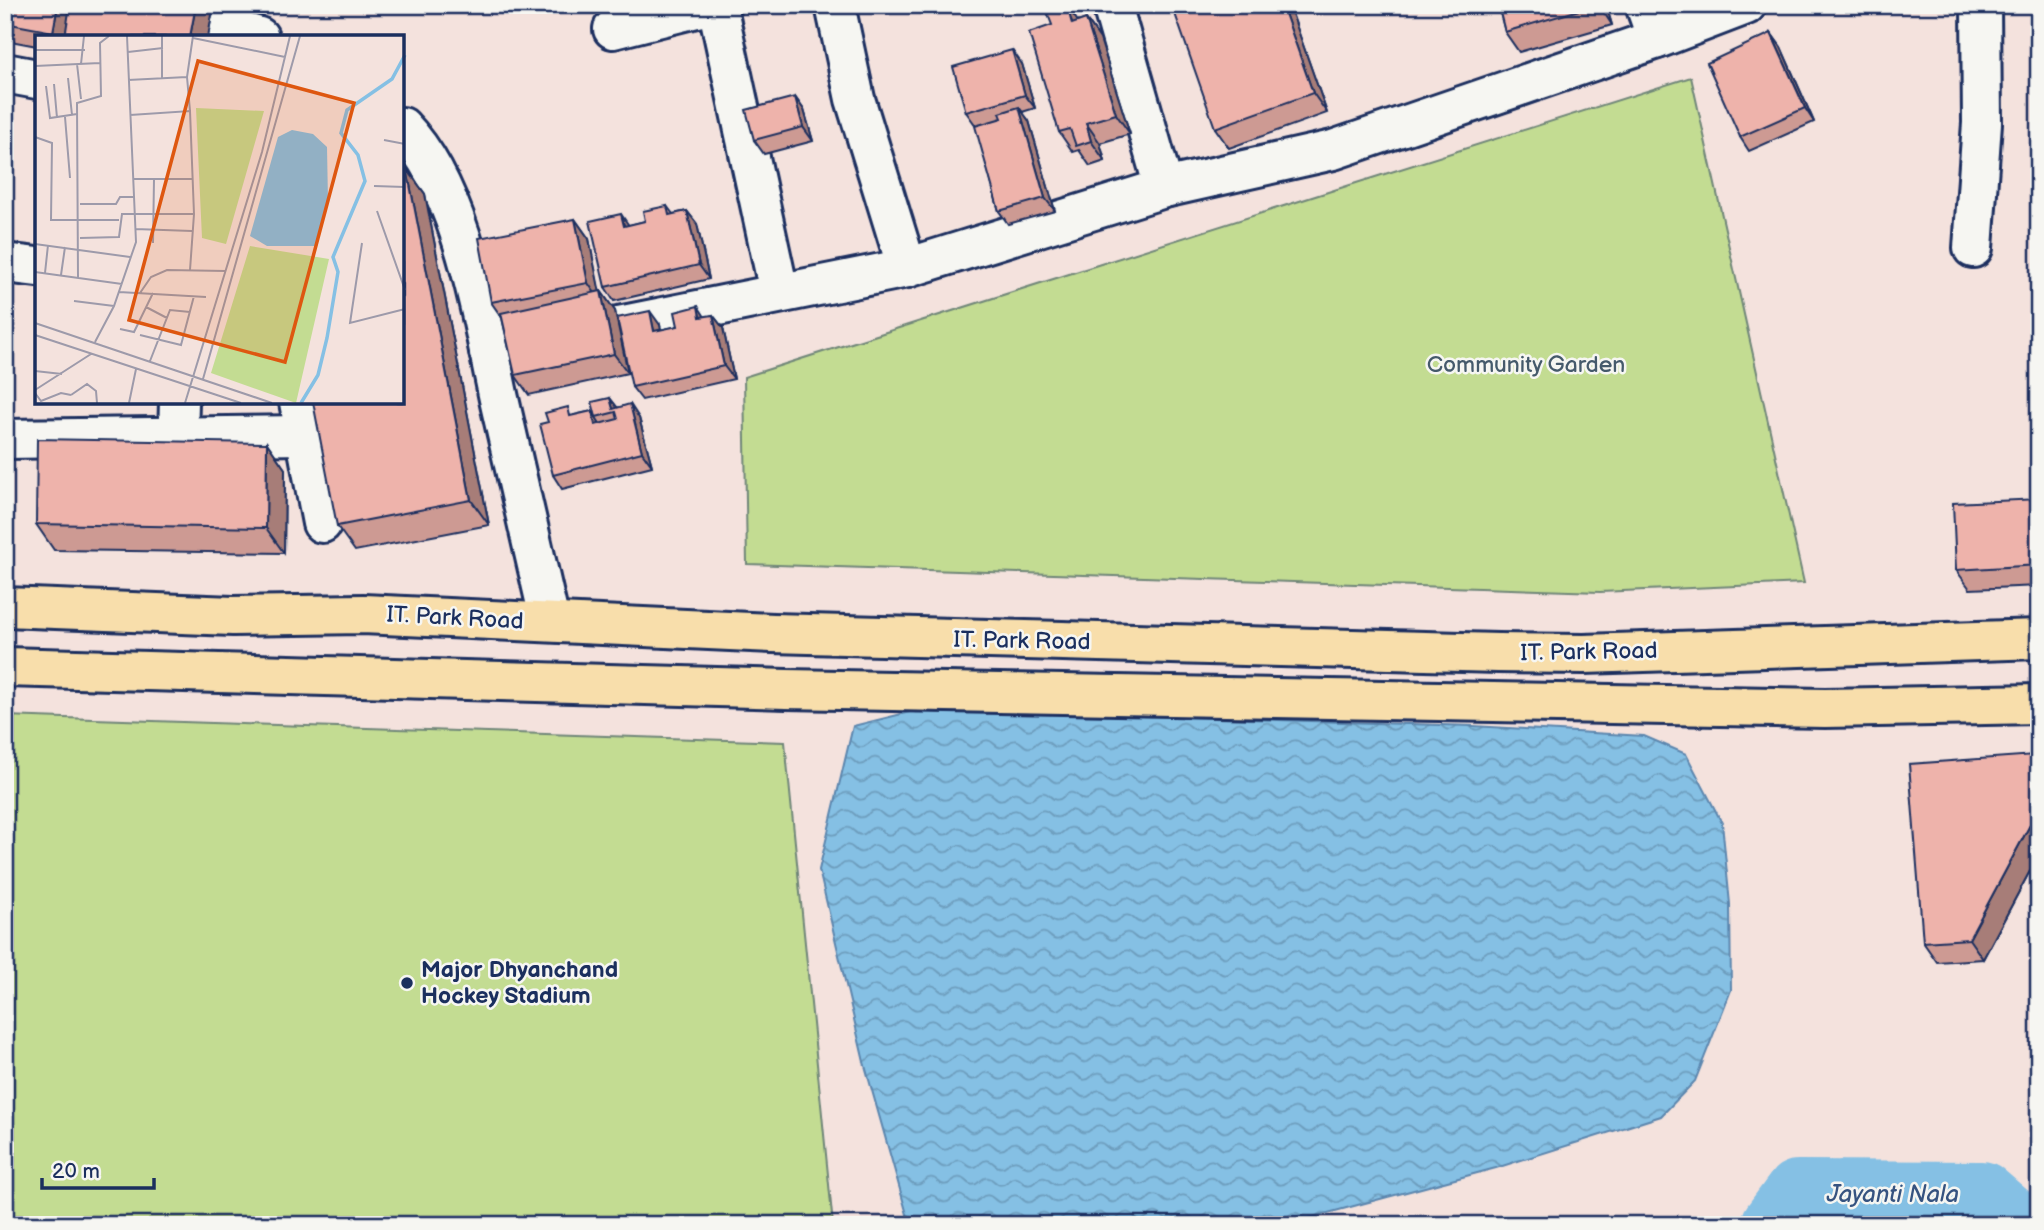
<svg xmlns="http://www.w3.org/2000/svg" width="2044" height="1230" viewBox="0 0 2044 1230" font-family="'Balsamiq Sans',sans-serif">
<defs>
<pattern id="water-waves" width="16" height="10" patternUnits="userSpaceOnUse" patternTransform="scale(1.75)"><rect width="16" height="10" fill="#85c0e4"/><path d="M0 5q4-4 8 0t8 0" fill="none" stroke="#6c9cbc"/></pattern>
</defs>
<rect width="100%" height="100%" fill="#f4e2dd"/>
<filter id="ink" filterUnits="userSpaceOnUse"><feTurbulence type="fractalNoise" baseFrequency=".0143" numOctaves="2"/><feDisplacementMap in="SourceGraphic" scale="14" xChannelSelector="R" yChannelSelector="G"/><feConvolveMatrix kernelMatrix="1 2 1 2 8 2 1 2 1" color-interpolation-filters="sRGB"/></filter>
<g filter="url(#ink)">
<g fill="#c3dc92" stroke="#6f8678" stroke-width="2">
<polygon points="1691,77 1804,583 1600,592 747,564 744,377"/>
<polygon points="5,716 785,742 833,1225 5,1225"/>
</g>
<polygon fill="url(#water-waves)" stroke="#5b86ae" stroke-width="2" points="922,709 1473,726 1644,736 1686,754 1722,823 1730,904 1731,990 1695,1081 1661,1116 1496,1168 1283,1225 910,1225 864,1062 819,870 853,726"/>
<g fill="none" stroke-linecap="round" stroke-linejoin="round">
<polyline stroke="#85c0e4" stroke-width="68" points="1775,1225 1798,1194 1981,1195 2016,1225"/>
<g stroke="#1b2f5e" stroke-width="44">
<g id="minor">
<polyline points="717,5 779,292"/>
<polyline points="835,5 855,99 907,268"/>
<polyline points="1112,5 1164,188"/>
<polyline points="222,26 259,37"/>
<polyline points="613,29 708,5"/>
<polyline points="1657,39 1746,5"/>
<polyline points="5,73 37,79"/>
<path d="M402,127C463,190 481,316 499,399C516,474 533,548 550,622"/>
<polyline points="1973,248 1982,123 1981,5"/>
<polyline points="5,263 37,267"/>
<polyline points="489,352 907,268 1164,188 1333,150 1657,39 1645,5"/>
<polyline points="299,402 322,523"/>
<polyline points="178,437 179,402"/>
<polyline points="5,439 305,435"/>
</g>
</g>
<g stroke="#1b2f5e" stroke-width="44">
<g id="major">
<polyline points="5,607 233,616 363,614 773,633 1498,653 1584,654 2039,639"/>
<polyline points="5,667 786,689 1825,708 2039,704"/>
</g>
</g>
<use href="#minor" stroke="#f6f6f2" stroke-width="38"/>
<use href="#major" stroke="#f8deab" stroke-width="38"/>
</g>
<g fill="#cd9a93" stroke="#1b2f5e" stroke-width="2">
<polygon points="5,5 210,5 213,9 208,37 37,37 37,46 5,40"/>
<polygon points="1289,5 1327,113 1229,148 1215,128"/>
<polygon points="1498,5 1606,5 1612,25 1519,52 1505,32"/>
<polygon points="1067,6 1078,22 1086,19 1100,39 1130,134 1100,143 1105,161 1090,166 1079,150 1073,152 1059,132 1052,25"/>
<polygon points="1771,33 1781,47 1814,122 1749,151 1740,137"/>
<polygon points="1022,64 1035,108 1022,112 1029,121 1055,211 1008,224 999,211 976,126 966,112"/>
<polygon points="795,97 804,110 813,141 764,154 754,140"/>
<polygon points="407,169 425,194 489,525 355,551 337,526"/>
<polygon points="667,206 673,214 687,211 697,224 709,279 614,301 605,287 629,225 645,221"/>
<polygon points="575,219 589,239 599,291 601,291 615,311 628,373 529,395 515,375 502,318 491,302"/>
<polygon points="713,315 723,328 734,379 642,400 632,387 660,325 661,330 678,326"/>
<polygon points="610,398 617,407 639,418 652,466 562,489 553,475 574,415 592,411 596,416"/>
<polygon points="267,443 285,469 284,553 54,550 36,524"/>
<polygon points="2039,499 2039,586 1970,589 1956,570"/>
<polygon points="2035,755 2039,760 2039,854 1983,959 1937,962 1923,942"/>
</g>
<g fill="#a77d78" stroke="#1b2f5e" stroke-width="2">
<polygon points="58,5 75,5 70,37 56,37 53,32"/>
<polygon points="196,5 210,5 213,9 208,37 190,37"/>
<polygon points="1282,5 1289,5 1327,113 1313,93"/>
<polygon points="1599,5 1606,5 1612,25"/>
<polygon points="1067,6 1081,26 1072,24"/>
<polygon points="1086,19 1100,39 1130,134 1116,114"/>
<polygon points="1771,33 1781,47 1814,122 1805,108"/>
<polygon points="1012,50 1022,64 1035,108 1025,95"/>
<polygon points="795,97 804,110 813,141 803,127"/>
<polygon points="1019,107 1029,121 1055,211 1045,198"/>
<polygon points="1086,123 1100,143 1105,161 1091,141"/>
<polygon points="407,169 425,194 489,525 471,500"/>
<polygon points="687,211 697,224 709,279 699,265"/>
<polygon points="621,214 630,227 624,226"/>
<polygon points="575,219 589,239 602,303 588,283"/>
<polygon points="601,291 615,311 628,373 614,354"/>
<polygon points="698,306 707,320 700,317"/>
<polygon points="650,311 660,325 664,345 654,331"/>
<polygon points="713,315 723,328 734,379 724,366"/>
<polygon points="610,398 620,411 613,409"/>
<polygon points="630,404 639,418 652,466 642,452"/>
<polygon points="592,411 601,425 595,425"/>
<polygon points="267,443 285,469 284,553 266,528"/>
<polygon points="2035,755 2039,760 2039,802"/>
<polygon points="2039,808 2039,854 1983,959 1969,939"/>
</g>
<g fill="#eeb3ab" stroke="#1b2f5e" stroke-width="2">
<polygon points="5,5 58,5 53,32 5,23"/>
<polygon points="70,5 196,5 190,37 65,37"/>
<polygon points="1172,5 1282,5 1313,93 1215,128"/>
<polygon points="1498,5 1596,5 1505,32"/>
<polygon points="1067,6 1072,24 1086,19 1116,114 1086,123 1091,141 1076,146 1070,129 1059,132 1029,33 1052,25 1047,12"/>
<polygon points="1771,33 1805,108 1740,137 1707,63"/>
<polygon points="1012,50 1025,95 966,112 953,67"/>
<polygon points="795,97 803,127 754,140 746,110"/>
<polygon points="1019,107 1045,198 999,211 975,126 1002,118 1000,113"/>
<polygon points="402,169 407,169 471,500 337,526 313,402 402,402"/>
<polygon points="667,206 669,215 687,211 699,265 605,287 590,221 621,214 624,226 645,221 643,211"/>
<polygon points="575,219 588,283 491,302 479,238"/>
<polygon points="601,291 614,354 515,375 501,313"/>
<polygon points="698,306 700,317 713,315 724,366 632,387 617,318 650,311 654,331 678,326 675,312"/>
<polygon points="610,398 613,409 630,404 642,452 553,475 540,424 548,422 545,413 568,407 570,416 592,411 595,425 618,419 616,412 596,417 592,402"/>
<polygon points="2034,409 2039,409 2039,482"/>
<polygon points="37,439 267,443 266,528 36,524"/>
<polygon points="2039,499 2039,565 1956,570 1953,503"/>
<polygon points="2035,755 2039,808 1969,939 1923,942 1909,764"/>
</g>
</g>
<circle fill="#1b2f5e" stroke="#f6f6f2" stroke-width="2.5" cx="407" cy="983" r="7"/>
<g text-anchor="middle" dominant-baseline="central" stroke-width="5" stroke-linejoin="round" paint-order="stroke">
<g font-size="23" fill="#455a6b" stroke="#f6f6f2">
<text x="1526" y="365">Community Garden</text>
</g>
<g font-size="23" fill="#1b2f5e" stroke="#f6f6f2">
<text transform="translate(455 618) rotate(3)">IT. Park Road</text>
<text transform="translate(1022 641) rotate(1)">IT. Park Road</text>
<text transform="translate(1589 652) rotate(-1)">IT. Park Road</text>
</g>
<g font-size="23" font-weight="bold" fill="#1b2f5e" stroke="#f6f6f2" text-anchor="start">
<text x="421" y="970">Major Dhyanchand<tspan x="421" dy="26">Hockey Stadium</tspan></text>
</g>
<g font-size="24" font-style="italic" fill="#365380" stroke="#f6f6f2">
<text x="1893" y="1194">Jayanti Nala</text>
</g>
</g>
<g transform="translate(35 35)">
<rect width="369" height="369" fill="#f4e2dd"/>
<path d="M161,73L229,76L191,209L167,203ZM215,211L294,224L261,368L176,338Z" fill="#c3dc92"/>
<path d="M257,95L278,99L292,112L293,167L282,211H232L215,201L243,102Z" fill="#85c0e4"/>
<path fill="none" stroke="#85c0e4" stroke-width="3.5" d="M266,368L283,340L292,303L303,237L298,222L330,146L323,120L306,98L312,75L357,44L370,20"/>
<path fill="none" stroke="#9d9aaa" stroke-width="2" d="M158,3L250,22M0,15H50M93,17L128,13M42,29L46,64M46,29L49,1M0,31L65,28M33,43L37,80M127,43V1M93,45L152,42M19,49L22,83M11,51L15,83L42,79M155,76L152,42L158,1M95,80L155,76L159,179L155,235M30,82L35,143M0,102L17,108L16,185H84M349,105L370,109M98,144H157M339,151L370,152M45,169H81L85,162H100M342,176L370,255M100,194L157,196M45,203L84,202L87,179H159M118,208L119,144M327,208L315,288L370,274M0,209L95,222M0,237L87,249M10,238L13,210M26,240L30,212M43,243L42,68L66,61L65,8L74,1M84,257L171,262M105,258L116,242L132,235L191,236M39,266L79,271M111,272L132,283M0,288L237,368M85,294L99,297L118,258M0,300L206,368M105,300L146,310L159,261M60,307L79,271L101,207L92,1M115,326L135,275L155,277M0,336L27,339M168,344L265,1M0,355L56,319M0,358L6,366L26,358L36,360M36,360L52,349L61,356L62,368M94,368L101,334M150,368L227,117L255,1"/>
<path fill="#de5710" fill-opacity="0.15" stroke="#de5710" stroke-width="3.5" d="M163,26L319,68L250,327L94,285Z"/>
<rect width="369" height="369" fill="none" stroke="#1b2f5e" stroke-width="3.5"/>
</g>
<rect width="2044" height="1230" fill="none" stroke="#f6f6f2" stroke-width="28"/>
<rect x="14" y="14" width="2016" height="1202" fill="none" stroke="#1b2f5e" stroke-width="2.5" filter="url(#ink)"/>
<path d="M42 1178v10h112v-10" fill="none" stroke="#1b2f5e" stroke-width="3.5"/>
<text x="52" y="1178" font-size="21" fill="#1b2f5e" stroke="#f6f6f2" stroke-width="5" paint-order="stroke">20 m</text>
</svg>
